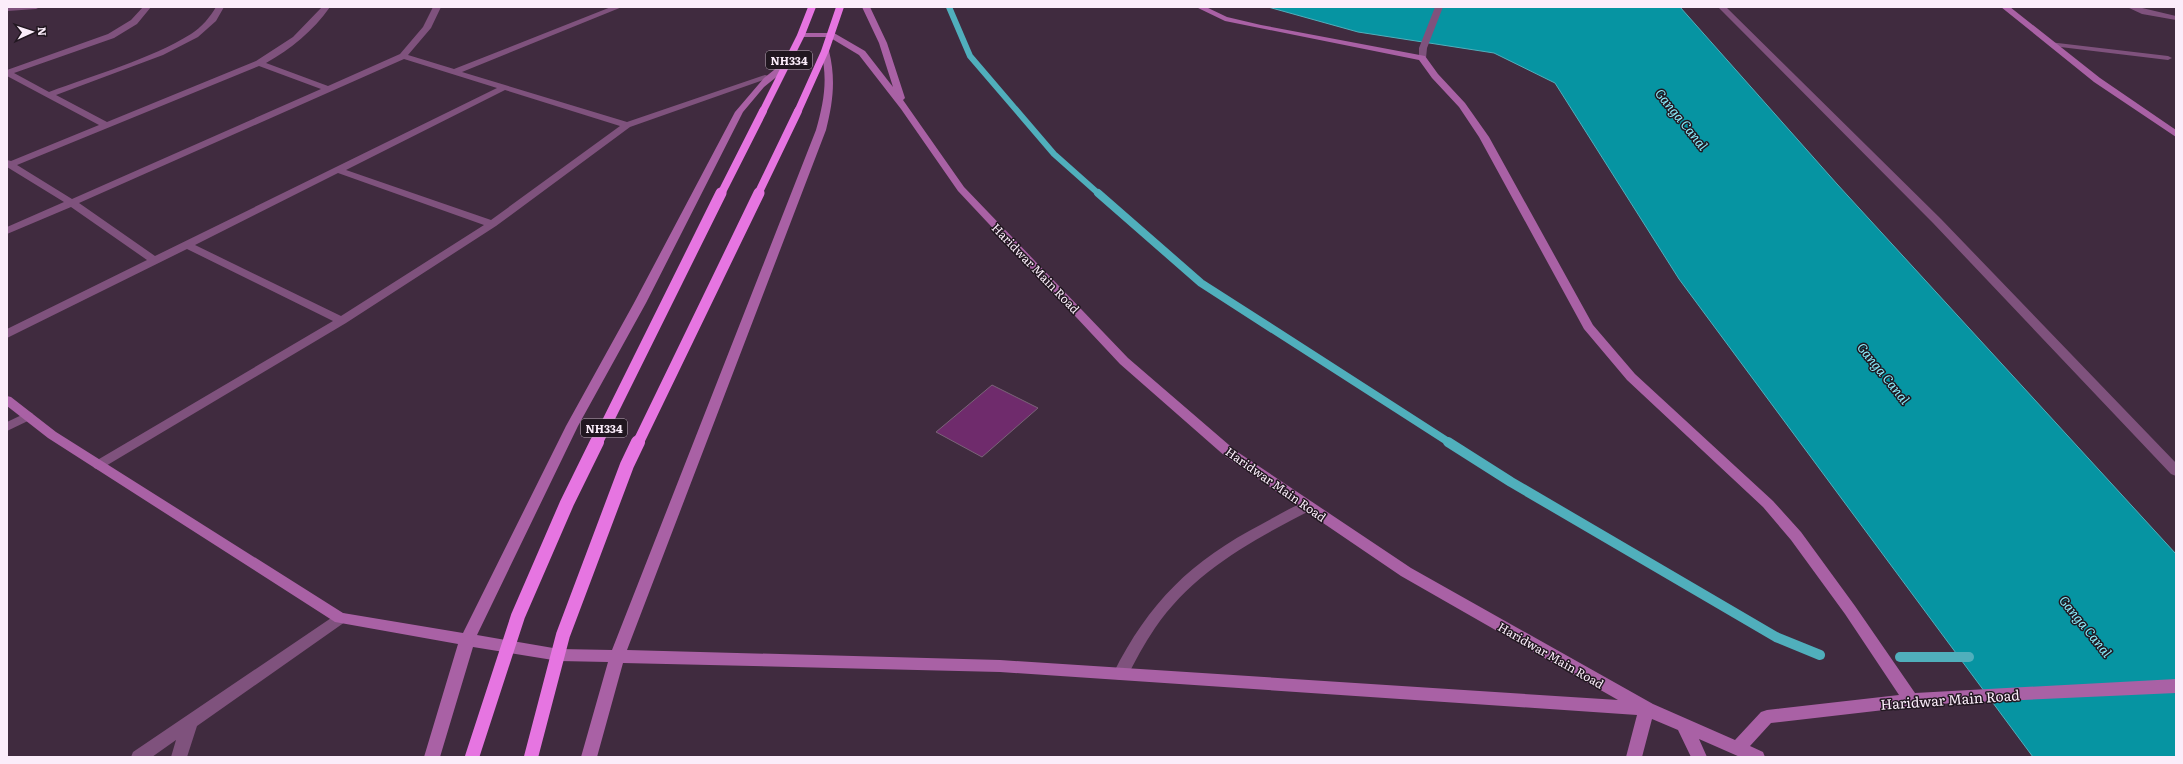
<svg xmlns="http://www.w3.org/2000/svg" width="2183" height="764" viewBox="0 0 2183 764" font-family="Literata,serif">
<rect width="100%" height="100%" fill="#402b3f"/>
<polygon fill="#0694a2" stroke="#50afbc" points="1268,7 1680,7 1837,184 2176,554 2176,757 2033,757 1679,279 1555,83 1494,53 1358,32"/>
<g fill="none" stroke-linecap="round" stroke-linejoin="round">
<polyline stroke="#50afbc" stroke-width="6" points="949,7 970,56 1054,154 1099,194"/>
<polyline stroke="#50afbc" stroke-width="8" points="1098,193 1201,283 1450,443"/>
<g stroke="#50afbc" stroke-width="10">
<polyline points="1448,442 1511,482 1776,637 1820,655"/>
<polyline points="1900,657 1969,657"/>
</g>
</g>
<polygon fill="#6f2b6c" stroke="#7b6379" points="992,385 1038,408 982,457 936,432"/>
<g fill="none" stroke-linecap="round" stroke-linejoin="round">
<g fill="#7f527d" fill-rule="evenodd">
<polygon points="7,7 40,7 36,9 7,11"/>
<path d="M143,7H151L137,24L114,38L14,73L49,92C94,75 151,59 191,34C202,27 210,17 216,7H224L216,21L198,37L163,55L56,95L107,122L256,61L293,37L322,7H330C313,31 291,49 266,63L328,86L400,54L423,27L433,7H441L431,28L408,55L454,69L611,7H622L462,72L627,122L765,75L772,77L630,127L496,226L346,323L99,470L94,468L93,465L94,462L333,321L187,249L7,338V329L147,260L71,207L7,234V227L64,202L7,167V160L11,161L99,125L7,76V70L108,34L131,20ZM404,59L497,88L155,256L79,203ZM259,66L321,89L72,199L17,165ZM505,90L620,126L491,220L346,170ZM338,173L484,225L341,316L195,245Z"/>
<polygon points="1435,7 1443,7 1427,48 1426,58 1419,60 1419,48"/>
<polygon points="1718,7 1726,7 1941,219 2176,463 2176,476 2171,474 1933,223"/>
<polygon points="2127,7 2138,7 2176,16 2176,20 2142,14"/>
<polygon points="2049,42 2168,56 2172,58 2168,60 2052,46 2049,46"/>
<polygon points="28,412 32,413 34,416 32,419 7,431 7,422"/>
<path d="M1308,501L1313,503L1315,506L1313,509C1253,540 1194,571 1155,628C1144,644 1135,661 1126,679L1121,680L1116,679L1113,674C1149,602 1191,561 1262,524C1277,516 1292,506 1308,501Z"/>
<polygon points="340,612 345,614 347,618 345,622 197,726 187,757 171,757 176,740 152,757 131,757 133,752"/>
</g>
<g fill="#a961a5" fill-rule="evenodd">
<path d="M862,7H870L887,43L905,98L903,100L964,187L1128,358L1236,451L1411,568L1653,704L1735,740L1761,712L1767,710L1899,695L1845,614L1791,540L1763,507L1627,380L1584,329L1479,137L1459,107L1432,78L1419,60L1225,21L1196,7H1206L1227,17L1261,25L1425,56L1438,74L1465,103L1489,137L1593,325L1635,374L1773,501L1801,532L1855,606L1915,693L2176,679V693L1936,704L1771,723L1750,746L1763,752L1765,757H1740L1699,739L1707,757H1691L1678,730L1652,719L1642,757H1626L1637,715L1000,672L623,663L597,757H581L608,662L559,661L473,647L440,757H424L458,644L335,622L48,438L7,406V396L11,397L56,432L343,613L463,633L566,426L634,303L735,112L764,78L784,62H790V66L764,87L743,112L646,303L578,426L477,635L559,649L612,650L816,130C824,102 828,79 821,51L825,49L829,51C836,79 833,102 826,130L627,650L1000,660L1618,700L1401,576L1226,457L1120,364L958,191L901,109L859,55L829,37H801L797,35L801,33H834L865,51L893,87L879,43Z"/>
<polygon points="2001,7 2010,7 2100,78 2176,130 2176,137 2094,82"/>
</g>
<g fill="#e675e1" fill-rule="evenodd">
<polygon points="808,7 816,7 805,35 767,111 763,114 760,113 759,111 797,35"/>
<polygon points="836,7 844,7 829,51 802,111 798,114 795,113 794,111 821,51"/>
</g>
<g stroke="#e675e1" stroke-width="8">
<polyline points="721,194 763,111"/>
<polyline points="758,194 798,111"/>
</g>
<g stroke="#e675e1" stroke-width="11">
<polyline points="597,443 721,193"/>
<polyline points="638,443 759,193"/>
</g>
<g stroke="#e675e1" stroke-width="14">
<polyline points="472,757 518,616 567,503 597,442"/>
<polyline points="531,757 563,635 627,465 638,442"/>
</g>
</g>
<g text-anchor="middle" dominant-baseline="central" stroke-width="3" stroke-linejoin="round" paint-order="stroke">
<g fill="#211720" stroke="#baadb9" stroke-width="1">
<rect x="766" y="51" width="46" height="18" rx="3"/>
<rect x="581" y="419" width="46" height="18" rx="3"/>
</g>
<g font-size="11" font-weight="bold" fill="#fbedfa">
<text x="789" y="60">NH334</text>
<text x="604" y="428">NH334</text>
</g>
<g font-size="12" fill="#fbedfa" stroke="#211720">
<text transform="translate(1036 268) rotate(46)">Haridwar Main Road</text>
<text transform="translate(1276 484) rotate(35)">Haridwar Main Road</text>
<text transform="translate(1551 655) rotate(30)">Haridwar Main Road</text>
</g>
<g font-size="13" font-style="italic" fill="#89edfb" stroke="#211720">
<text transform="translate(1682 119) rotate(51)">Ganga Canal</text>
<text transform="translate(1884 373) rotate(51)">Ganga Canal</text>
<text transform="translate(2086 626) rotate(51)">Ganga Canal</text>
</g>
<g font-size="14" fill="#fbedfa" stroke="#211720">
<text transform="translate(1950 699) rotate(-4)">Haridwar Main Road</text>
</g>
</g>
<rect width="2183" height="764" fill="none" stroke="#fbedfa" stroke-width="16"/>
<g transform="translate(32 32) rotate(87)" stroke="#211720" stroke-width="3" paint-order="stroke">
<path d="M0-3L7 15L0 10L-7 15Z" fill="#fbedfa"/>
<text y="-6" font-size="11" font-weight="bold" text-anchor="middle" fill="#fbedfa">N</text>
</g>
</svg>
